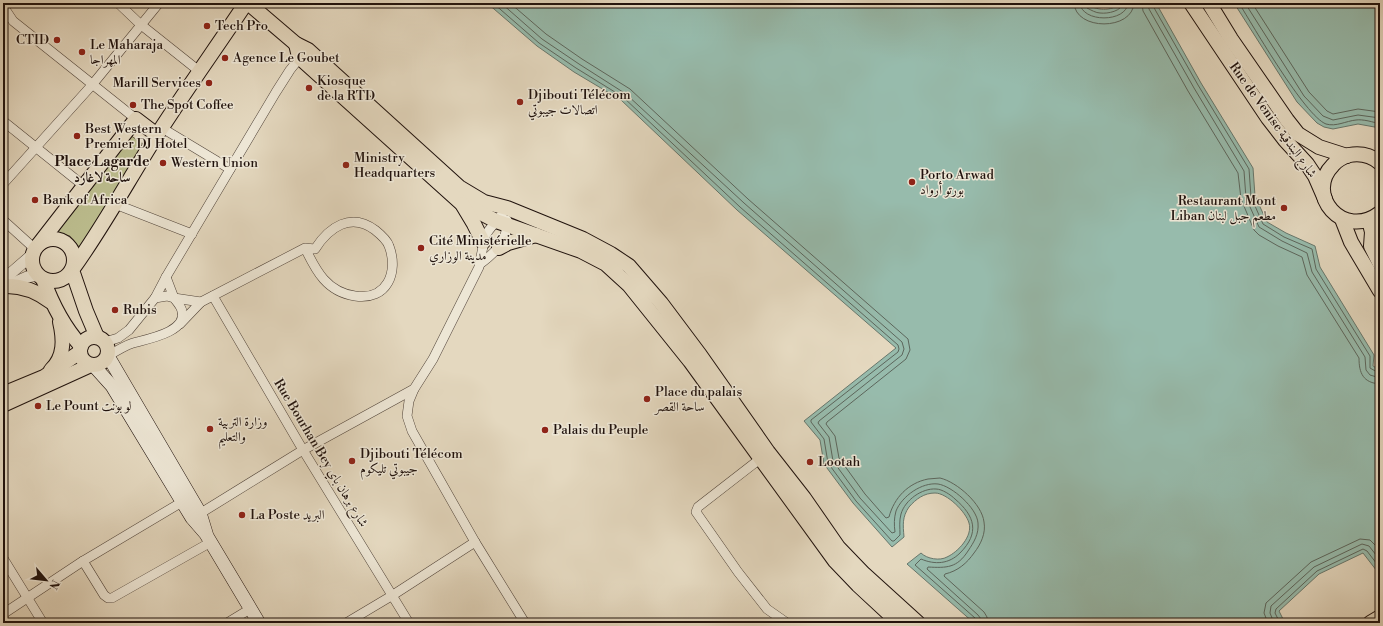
<svg xmlns="http://www.w3.org/2000/svg" width="1383" height="626" viewBox="0 0 1383 626" font-family="'Libre Bodoni',Amiri,serif">
<rect width="100%" height="100%" fill="#e4d8bf"/>
<filter id="stains"><feTurbulence type="fractalNoise" baseFrequency=".005" numOctaves="4"/><feColorMatrix values="0 0 0 0 .2 0 0 0 0 .09 0 0 0 0 .02 0 0 0 .5 -.17"/></filter>
<radialGradient id="worn" r=".72"><stop offset=".6" stop-color="#630" stop-opacity="0"/><stop offset="1" stop-color="#630" stop-opacity=".3"/></radialGradient>
<polygon fill="#bbbc8d" stroke="#6e674d" points="130,135 144,145 80,248 70,236 56,232"/>
<g fill="#97bbac" stroke="#67776c">
<path d="M487,3H1087C1095,11 1112,12 1120,3H1156L1201,83L1253,168L1255,196L1267,222L1286,233L1315,246L1320,267L1374,355L1373,366L1380,370V575L1363,553L1319,574L1279,611L1285,623H974L907,564L921,553C927,559 940,561 947,557C958,552 973,536 969,523C966,512 947,493 935,493C924,493 916,499 909,507C902,517 903,525 904,537L892,547L853,503L824,464L820,440L804,421L896,348L737,210L621,100L574,72L537,46Z"/>
<polygon points="1234,3 1380,3 1380,128 1358,124 1333,129 1324,127 1317,123 1297,102"/>
</g>
<g fill="none" stroke-linecap="round" stroke-linejoin="round">
<g stroke="#5c665c" stroke-width="1">
<path d="M493,3L539,43L576,68L623,97L740,207L898,345L899,349L898,352L811,420V422L824,439L828,463L856,501L892,541H894L900,535C900,527 899,521 901,514C905,500 922,488 936,489C942,489 951,495 955,499C975,516 980,533 960,553C949,564 935,565 921,559L915,565L975,618L976,623"/>
<path d="M501,3L542,39L579,64L626,94L744,203L902,342L904,349L902,355L819,421L818,423L829,437L833,461L860,498L892,533L895,532C894,525 894,518 896,511C902,496 922,482 938,484C952,486 977,508 978,523C979,534 974,542 968,551C957,568 947,568 928,567L927,569L978,615L981,619V623"/>
<path d="M510,3L546,34L582,59L630,89L748,199L908,339L910,350L906,359L827,422L826,424L835,436L839,458L865,494L886,518L889,517C894,498 908,483 928,479C932,479 936,478 940,478C957,482 982,504 984,522C986,533 981,544 974,553C967,563 958,571 945,574L944,576L984,612L987,617V623"/>
<path d="M1074,3C1075,31 1133,31 1134,3"/>
<path d="M1080,3C1081,23 1127,23 1128,3"/>
<path d="M1085,3L1087,8C1091,10 1096,13 1100,13C1108,14 1122,11 1123,3"/>
<path d="M1142,3L1143,11L1188,91L1238,173L1241,199L1254,230L1259,235L1278,246L1302,257L1307,275L1359,358C1359,373 1363,383 1380,384"/>
<polyline points="1148,3 1149,9 1194,88 1244,171 1246,198 1259,227 1282,241 1307,253 1312,272 1365,357 1366,370 1370,375 1380,378"/>
<polyline points="1153,3 1153,6 1198,85 1249,169 1251,197 1263,224 1284,237 1312,249 1316,269 1370,356 1370,368 1377,372 1380,373"/>
<path d="M1239,3C1253,26 1305,116 1326,124C1336,127 1346,121 1356,120C1363,119 1373,122 1380,124"/>
<polyline points="1245,3 1304,96 1323,116 1333,120 1358,115 1380,118"/>
<polyline points="1252,3 1309,92 1327,111 1333,114 1358,109 1380,112"/>
<polyline points="1268,623 1264,613 1266,603 1311,562 1360,539 1370,540 1380,550"/>
<polyline points="1274,623 1270,613 1271,606 1314,567 1362,544 1369,546 1380,560"/>
<polyline points="1280,623 1275,613 1276,609 1317,571 1363,549 1367,551 1380,568"/>
</g>
<g stroke="#51443a" stroke-width="10">
<g id="minor">
<polyline points="118,3 140,24 199,71"/>
<polyline points="3,6 13,21 18,25 136,119"/>
<polyline points="3,121 84,186"/>
<polyline points="162,128 230,169"/>
<polyline points="3,184 92,85 159,3"/>
<polyline points="115,204 192,234"/>
<polyline points="507,208 489,230 485,236 479,267 433,359 414,389 409,401 407,416 412,431 475,542 525,623"/>
<polyline points="3,220 35,249"/>
<path d="M480,264C496,252 508,240 507,220"/>
<polyline points="166,277 276,92 290,70 302,55"/>
<polyline points="213,296 303,450 409,623"/>
<polyline points="155,298 166,277 174,298 201,302 180,324"/>
<path d="M201,302L305,248L315,249C329,227 351,212 375,230C380,234 387,240 389,246C399,272 387,301 355,296C327,292 316,271 305,248"/>
<path d="M105,342L118,338L129,330L155,298L167,296L174,298C177,302 181,306 182,311C188,332 147,339 133,343C124,346 116,351 108,356"/>
<polyline points="765,455 698,507 696,512 738,572 767,609 787,623"/>
<polyline points="196,516 303,450 414,389"/>
<polyline points="3,558 43,623"/>
<polyline points="83,561 104,595 108,598 112,598 211,542"/>
<polyline points="3,614 83,561 187,499"/>
<polyline points="227,623 250,609"/>
<polyline points="346,623 393,595 475,542"/>
</g>
</g>
<g stroke="#51443a" stroke-width="12">
<g id="tertiary">
<polyline points="3,280 33,254"/>
<polyline points="7,286 27,277 38,275"/>
</g>
</g>
<g stroke="#20120d" stroke-width="14">
<g id="secondary">
<polyline points="108,356 200,513 207,536 259,623"/>
<polyline points="94,366 112,386 192,518 205,533"/>
</g>
</g>
<g stroke="#20120d" stroke-width="16">
<g id="primary">
<polyline points="248,3 296,44 308,50 459,187 484,202 507,208 583,239 611,254 629,266 661,303 700,355 768,452 804,498 838,547 864,574 918,623"/>
<polyline points="1191,3 1268,118 1285,140 1307,164 1315,176 1325,199"/>
<polyline points="1209,3 1231,39 1287,120 1298,134 1319,147 1347,156"/>
<polyline points="296,44 299,57 460,202 496,221 581,251 606,264 629,285 690,361 835,561 858,585 899,623"/>
<path d="M1380,163C1371,155 1360,153 1349,155C1343,157 1337,160 1333,165C1304,194 1343,241 1380,213"/>
<polyline points="462,204 474,224 483,242"/>
<polyline points="1342,219 1351,242 1380,291"/>
<polyline points="1369,220 1372,232 1371,246 1380,264"/>
<circle cx="53" cy="260" r="21"/>
<polyline points="39,244 136,119 157,135"/>
<polyline points="499,248 508,243 536,235"/>
<path d="M43,279C52,304 63,326 81,346"/>
<path d="M7,286C24,286 38,292 51,302"/>
<circle cx="94" cy="351" r="14"/>
<path d="M97,337L86,311L72,270C101,230 124,188 150,146C180,98 214,51 246,3"/>
<path d="M51,370C65,357 64,339 60,322"/>
<polyline points="3,394 44,377 80,352"/>
<polyline points="3,405 91,365"/>
<polyline points="1370,623 1380,617"/>
</g>
</g>
<use href="#minor" stroke="#ede6d5" stroke-width="9"/>
<use href="#tertiary" stroke="#ede6d5" stroke-width="11"/>
<use href="#secondary" stroke="#ede6d5" stroke-width="13"/>
<use href="#primary" stroke="#e4d8bf" stroke-width="14"/>
</g>
<g fill="#8f2418" stroke="#ede6d5" stroke-width="1.5">
<circle cx="207" cy="26" r="4"/>
<circle cx="57" cy="40" r="4"/>
<circle cx="82" cy="52" r="4"/>
<circle cx="225" cy="58" r="4"/>
<circle cx="209" cy="83" r="4"/>
<circle cx="309" cy="88" r="4"/>
<circle cx="520" cy="102" r="4"/>
<circle cx="133" cy="105" r="4"/>
<circle cx="77" cy="136" r="4"/>
<circle cx="163" cy="163" r="4"/>
<circle cx="346" cy="165" r="4"/>
<circle cx="912" cy="182" r="4"/>
<circle cx="35" cy="200" r="4"/>
<circle cx="1284" cy="208" r="4"/>
<circle cx="421" cy="248" r="4"/>
<circle cx="115" cy="310" r="4"/>
<circle cx="647" cy="399" r="4"/>
<circle cx="38" cy="406" r="4"/>
<circle cx="210" cy="429" r="4"/>
<circle cx="545" cy="430" r="4"/>
<circle cx="352" cy="461" r="4"/>
<circle cx="810" cy="462" r="4"/>
<circle cx="242" cy="515" r="4"/>
</g>
<g text-anchor="middle" dominant-baseline="central" stroke-width="3" stroke-linejoin="round" paint-order="stroke">
<g font-size="13" fill="#20120d" stroke="#ede6d5" text-anchor="start">
<text x="215" y="26">Tech Pro</text>
<text x="49" y="40" text-anchor="end">CTID</text>
<text x="90" y="45">Le Maharaja<tspan x="90" dy="15">المهراجا</tspan></text>
<text x="233" y="58">Agence Le Goubet</text>
<text x="317" y="81">Kiosque<tspan x="317" dy="15">de la RTD</tspan></text>
<text x="201" y="83" text-anchor="end">Marill Services</text>
<text x="528" y="95">Djibouti Télécom<tspan x="528" dy="15">اتصالات جيبوتي</tspan></text>
<text x="141" y="105">The Spot Coffee</text>
<text x="85" y="129">Best Western<tspan x="85" dy="15">Premier DJ Hotel</tspan></text>
<text x="354" y="158">Ministry<tspan x="354" dy="15">Headquarters</tspan></text>
<text x="171" y="163">Western Union</text>
<text x="920" y="175">Porto Arwad<tspan x="920" dy="15">بورتو أرواد</tspan></text>
<text x="43" y="200">Bank of Africa</text>
<text x="1276" y="201" text-anchor="end">Restaurant Mont<tspan x="1276" dy="15">Liban مطعم جبل لبنان</tspan></text>
<text x="429" y="241">Cité Ministérielle<tspan x="429" dy="15">مدينة الوزاري</tspan></text>
<text x="123" y="310">Rubis</text>
<text x="655" y="392">Place du palais<tspan x="655" dy="15">ساحة القصر</tspan></text>
<text x="46" y="406">Le Pount لو بونت</text>
<text x="218" y="422">وزارة التربية<tspan x="218" dy="15">والتعليم</tspan></text>
<text x="553" y="430">Palais du Peuple</text>
<text x="360" y="454">Djibouti Télécom<tspan x="360" dy="15">جيبوتي تليكوم</tspan></text>
<text x="818" y="462">Lootah</text>
<text x="250" y="515">La Poste البريد</text>
</g>
<g font-size="13" fill="#20120d" stroke="#ede6d5">
<text transform="translate(1273 120) rotate(54)">Rue de Venise شارع البندقية</text>
<text transform="translate(321 453) rotate(59)">Rue Bourhan Bey شارع برهان باي</text>
</g>
<g font-size="14" font-weight="bold" fill="#20120d" stroke="#ede6d5">
<text x="102" y="162">Place Lagarde<tspan x="102" dy="16">ساحة لاغارد</tspan></text>
</g>
</g>
<rect width="1383" height="626" fill="none" stroke="#e4d8bf" stroke-width="16"/>
<rect x="4" y="4" width="1375" height="618" fill="none" stroke="#20120d" stroke-width="2"/>
<rect x="8" y="8" width="1367" height="610" fill="none" stroke="#20120d"/>
<g transform="translate(46 580) rotate(118)" stroke="#ede6d5" stroke-width="3" paint-order="stroke">
<path d="M0-3L7 15L0 10L-7 15Z" fill="#20120d"/>
<text y="-6" font-size="11" font-weight="bold" text-anchor="middle" fill="#20120d">N</text>
</g>
<rect width="100%" height="100%" filter="url(#stains)"/>
<rect width="100%" height="100%" fill="url(#worn)"/>
</svg>
